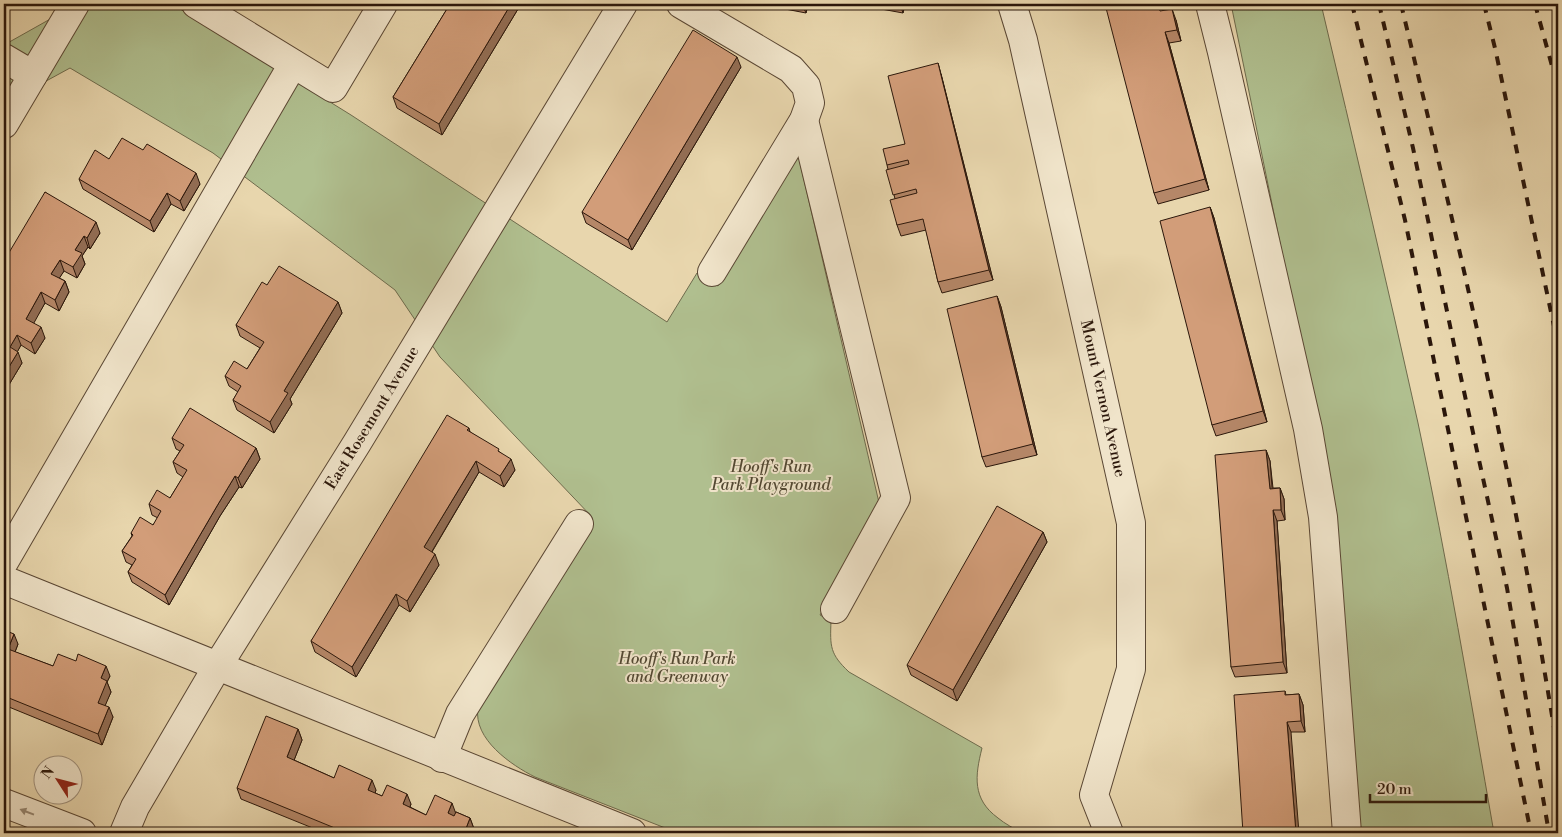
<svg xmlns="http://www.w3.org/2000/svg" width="1562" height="837" viewBox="0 0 1562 837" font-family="'Libre Bodoni',serif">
<rect width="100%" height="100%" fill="#e8d6ad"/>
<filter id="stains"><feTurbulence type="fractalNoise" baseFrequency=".004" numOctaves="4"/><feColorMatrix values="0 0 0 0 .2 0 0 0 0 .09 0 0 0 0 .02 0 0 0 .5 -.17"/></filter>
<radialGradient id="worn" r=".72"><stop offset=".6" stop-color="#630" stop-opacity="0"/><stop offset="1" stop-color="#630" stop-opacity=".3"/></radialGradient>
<g fill="#b0bf8f" stroke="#6e6b4d">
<path d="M77,4H172L351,115L667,322L697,273L718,286L798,154L880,507L820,615L831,621C830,647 830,654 849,672L982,748C975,776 972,799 998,818C1005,824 1014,828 1021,833H678L535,777C511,765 473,739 478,708C478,701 482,695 484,689L592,517L440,357L395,290L213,153L70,68L4,104V45Z"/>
<path d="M1231,4H1321C1354,143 1387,283 1418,423C1447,559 1470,696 1494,833H1360L1330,487Z"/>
</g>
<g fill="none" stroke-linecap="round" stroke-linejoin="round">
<g stroke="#5a4734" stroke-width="30">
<g id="minor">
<polyline points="196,4 333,88 383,4"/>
<polyline points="681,4 791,69 806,86 810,103 804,120 712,272"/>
<path id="s1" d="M1012,4L1023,40L1131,523V669L1094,795L1109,833"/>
<polyline points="1210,4 1222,52 1308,429 1323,517 1347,833"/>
<polyline points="4,58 33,75"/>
<polyline points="804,120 896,498 835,609"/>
<polyline points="4,124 75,4"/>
<polyline points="4,562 293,64"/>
<polyline points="4,580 632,833"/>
<polyline points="442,758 460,714 579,524"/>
<polyline points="4,803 82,833"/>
<path id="s2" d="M124,833L135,807L217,667L357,443L623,4"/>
</g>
</g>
<use href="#minor" stroke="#f0e4ca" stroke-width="28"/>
<g stroke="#2b170b" stroke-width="4" stroke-dasharray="9 9" stroke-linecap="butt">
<polyline points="1352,4 1405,220 1531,833"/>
<polyline points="1379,4 1413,148 1458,364 1507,588 1549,833"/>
<path d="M1401,4C1436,150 1471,295 1501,442C1523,545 1541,648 1558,752"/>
<polyline points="1484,4 1495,48 1558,345"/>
<polyline points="1535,4 1558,88"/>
</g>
</g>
<g fill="#b58768" stroke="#2b170b">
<polygon points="450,4 521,4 442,135 397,108 393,97"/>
<polygon points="778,4 808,4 806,13 780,8"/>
<polygon points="854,4 905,4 903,13"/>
<polygon points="1162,11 1176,20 1181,41 1169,43 1209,190 1158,204 1154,193"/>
<polygon points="741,67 632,250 586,223 582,212"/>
<polygon points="941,74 993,280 942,293 938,282 926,230 901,236 897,225 895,199 887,165 905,144"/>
<polygon points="109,159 200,184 184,211 171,204 154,232 83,189 79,179"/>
<polygon points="45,192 100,233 90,249 88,247 82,256 85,264 77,278 64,271 59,278 65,281 69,292 59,311 45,303 33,323 45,338 35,354 21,345 17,352 22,363 4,393"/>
<polygon points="1210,207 1214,218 1267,422 1216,436 1212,425"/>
<polygon points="267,285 338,302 342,313 290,399 292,404 274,433 237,410 233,400 238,392 229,386 225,376 247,369 260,348 240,336 236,325"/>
<polygon points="997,296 1001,307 1037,455 986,467 982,457"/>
<polygon points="469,428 470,432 501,453 515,470 504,487 479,472 432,552 439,565 410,612 399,605 356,677 315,652 311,641"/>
<polygon points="172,438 256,448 260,459 242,488 239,487 220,516 169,605 132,582 128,572 132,565 126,562 122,551 132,536 131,533 153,525 158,518 152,515 149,504 170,498 183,477 177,473 173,462 180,451 176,449"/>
<polygon points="1266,450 1270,461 1273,488 1280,488 1284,499 1285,520 1277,521 1287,673 1235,677 1231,667"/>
<polygon points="1043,532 1047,542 957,701 911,675 907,665"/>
<polygon points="4,630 18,644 15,652 53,666 110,676 107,682 111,692 105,705 113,717 102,745 4,705"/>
<polygon points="1285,691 1286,695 1299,694 1303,705 1305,732 1291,732 1243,833"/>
<polygon points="298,729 302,740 294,760 334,778 376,790 375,793 382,796 411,804 410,807 426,815 456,812 470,818 474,829 472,833 325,833 241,799 237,788"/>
</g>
<g fill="#936e55" stroke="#2b170b">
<polygon points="511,4 521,4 442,135 439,124"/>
<polygon points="802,4 808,4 806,13"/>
<polygon points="900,4 905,4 903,13"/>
<polygon points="1172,9 1176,20 1181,41 1177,30"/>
<polygon points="1165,32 1169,43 1209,190 1205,179"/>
<polygon points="737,57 741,67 632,250 628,240"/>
<polygon points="938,63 941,74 993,280 989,270"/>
<polygon points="196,173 200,184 184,211 180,201"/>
<polygon points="167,193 171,204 154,232 150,221"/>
<polygon points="1210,207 1214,218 1267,422 1263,411"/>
<polygon points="96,222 100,233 90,249 87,238"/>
<polygon points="84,236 88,247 82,256 85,264 77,278 73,267 75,250"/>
<polygon points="60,260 64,271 55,285 51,274"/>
<polygon points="65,281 69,292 59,311 55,300"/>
<polygon points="41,292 45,303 30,330 26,319"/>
<polygon points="997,296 1001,307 1037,455 1033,444"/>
<polygon points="338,302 342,313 290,399 292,404 274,433 270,422 284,391"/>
<polygon points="41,327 45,338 35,354 31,343"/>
<polygon points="17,335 21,345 14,358 10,347"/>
<polygon points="18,352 22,363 4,393 4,375"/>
<polygon points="256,448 260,459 242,488 238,478"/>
<polygon points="1266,450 1270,461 1273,499 1270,489"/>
<polygon points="511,459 515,470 504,487 500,476"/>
<polygon points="476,461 479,472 428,558 424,547"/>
<polygon points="235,476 239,487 220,516 169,605 165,595 217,506"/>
<polygon points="1280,488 1284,499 1285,520 1281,510"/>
<polygon points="1273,510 1277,521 1287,673 1283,662"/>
<polygon points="1043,532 1047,542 957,701 953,690"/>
<polygon points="435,554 439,565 410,612 407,601"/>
<polygon points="396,594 399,605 356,677 352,667"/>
<polygon points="14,634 18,644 12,660 8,649"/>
<polygon points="106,666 110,676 107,682 111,692 102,713 98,703 101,678"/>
<polygon points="1299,694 1303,705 1305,732 1301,721"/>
<polygon points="109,707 113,717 102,745 98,734"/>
<polygon points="1287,722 1291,732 1299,833 1296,833"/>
<polygon points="298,729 302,740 291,768 287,757"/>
<polygon points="372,780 376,790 372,801 368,790"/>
<polygon points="407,794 411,804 407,814 403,804"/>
<polygon points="452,803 456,814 452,824 448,813"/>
<polygon points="470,818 474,829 472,833 465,833 465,831"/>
</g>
<g fill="#d29d79" stroke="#2b170b">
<polygon points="450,4 511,4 439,124 393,97"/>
<polygon points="1105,4 1158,4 1160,11 1172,9 1177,30 1165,32 1205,179 1154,193"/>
<polygon points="693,30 737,57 628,240 582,212"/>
<polygon points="938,63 989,270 938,282 923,219 897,225 890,200 917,193 916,189 893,195 886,170 909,164 908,160 887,165 883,149 905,144 888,76"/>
<polygon points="122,138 143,150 147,144 196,173 180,201 167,193 150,221 79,179 95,150 109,159"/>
<polygon points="45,192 96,222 87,238 84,236 75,250 82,253 73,267 60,260 51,274 65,281 55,300 41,292 26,319 41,327 31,343 17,335 10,347 18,352 4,375 4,261"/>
<polygon points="1210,207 1263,411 1212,425 1160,221"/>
<polygon points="279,266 338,302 284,391 288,393 270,422 233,400 241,386 225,376 234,361 247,369 264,342 236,325 262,282 267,285"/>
<polygon points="997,296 1033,444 982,457 947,309"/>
<polygon points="190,408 256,448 238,478 235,476 217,506 165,595 128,572 136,559 122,551 133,535 131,533 140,517 153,525 161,511 149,504 157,490 170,498 187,470 173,462 184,445 172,438"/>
<polygon points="447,415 469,428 467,430 499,449 498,451 511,459 500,476 476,461 424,547 435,554 407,601 396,594 352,667 311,641"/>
<polygon points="1266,450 1270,489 1280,488 1281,510 1273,510 1283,662 1231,667 1215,455"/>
<polygon points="997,506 1043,532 953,690 907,665"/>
<polygon points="4,630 14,634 8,649 53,666 58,654 76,661 78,654 106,666 101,678 107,681 98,703 109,707 98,734 4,696"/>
<polygon points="1285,691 1285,695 1299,694 1301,721 1287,722 1296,833 1243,833 1234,695"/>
<polygon points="266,716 298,729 287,757 334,778 339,765 372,780 368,790 382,796 387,785 407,794 403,804 426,815 435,795 452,803 448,813 454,816 456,812 470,818 465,831 470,833 347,833 237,788"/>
</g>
<defs><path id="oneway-solid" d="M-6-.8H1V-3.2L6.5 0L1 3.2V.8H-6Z" transform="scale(1.25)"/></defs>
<use fill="#978874" href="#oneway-solid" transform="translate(27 812) rotate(-159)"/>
<g text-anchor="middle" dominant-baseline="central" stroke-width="4" stroke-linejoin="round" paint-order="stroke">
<g font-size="16" fill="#2b170b" stroke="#f0e4ca">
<text stroke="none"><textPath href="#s1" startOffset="405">Mount Vernon Avenue</textPath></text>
<text stroke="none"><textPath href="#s2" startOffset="484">East Rosemont Avenue</textPath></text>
</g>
<g font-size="16" font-style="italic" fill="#534933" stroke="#f0e4ca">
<text x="771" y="467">Hooff's Run<tspan x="771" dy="18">Park Playground</tspan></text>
<text x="677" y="659">Hooff's Run Park<tspan x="677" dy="18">and Greenway</tspan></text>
</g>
</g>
<rect width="1562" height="837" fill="none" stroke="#e8d6ad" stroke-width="20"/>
<rect x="5" y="5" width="1552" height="827" fill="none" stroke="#2b170b" stroke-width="2.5"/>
<rect x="10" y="10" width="1542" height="817" fill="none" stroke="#2b170b"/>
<g transform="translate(58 780) rotate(306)"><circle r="24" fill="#f0e4ca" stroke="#a1927e"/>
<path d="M0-4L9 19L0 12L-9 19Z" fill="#8f2418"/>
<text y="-8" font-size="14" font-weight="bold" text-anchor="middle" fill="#2b170b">N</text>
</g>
<path d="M1370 794v8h116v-8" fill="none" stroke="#2b170b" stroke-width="2.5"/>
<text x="1377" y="794" font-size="15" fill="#2b170b" stroke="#f0e4ca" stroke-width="4" paint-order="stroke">20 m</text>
<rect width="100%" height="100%" filter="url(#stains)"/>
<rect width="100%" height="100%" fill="url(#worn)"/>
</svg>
